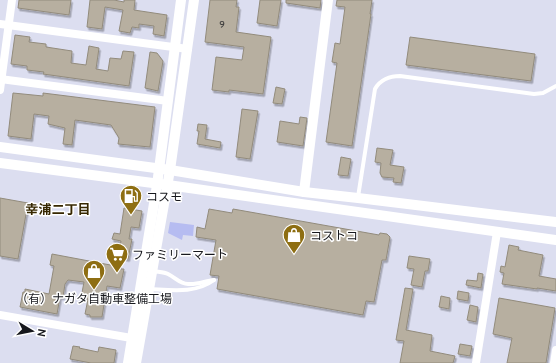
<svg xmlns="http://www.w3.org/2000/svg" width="556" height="363" viewBox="0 0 556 363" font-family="Cabin,'Noto Sans JP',sans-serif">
<defs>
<filter id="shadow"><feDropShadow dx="1.5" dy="2.5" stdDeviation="0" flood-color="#0004"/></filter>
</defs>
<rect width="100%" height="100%" fill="#dcdef0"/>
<polygon fill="#b6bcf1" points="170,222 194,225 193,236 183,235 182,240 168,233"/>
<g fill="#b7afa0" stroke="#928b7c" filter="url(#shadow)">
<polygon points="19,0 71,0 69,15 18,8"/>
<polygon points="90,0 114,0 124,2 124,0 135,0 134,10 167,15 164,36 153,34 154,26 139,24 139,28 132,27 130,33 119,31 123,10 105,7 102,29 87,27"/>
<polygon points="210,0 237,0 236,7 239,7 236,32 271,37 263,94 229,90 229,92 212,90 216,57 242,60 244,47 205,42"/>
<polygon points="260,0 281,0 277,26 257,23"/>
<polygon points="286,0 321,0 320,8 286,3"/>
<polygon points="337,0 372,0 370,14 371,14 352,146 326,142 337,63 332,62 335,43 340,44 345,7 336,6"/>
<polygon points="15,35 30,37 29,42 46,44 46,47 72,51 71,63 86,65 89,46 99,48 96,69 108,71 110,58 121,59 123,51 134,52 129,86 43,74 44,72 27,70 27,66 11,64"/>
<polygon points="410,37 535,54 531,81 406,65"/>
<polygon points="150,52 157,53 163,61 158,91 145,88"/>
<polygon points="276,87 285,89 282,104 273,103"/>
<polygon points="13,93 43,96 43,93 155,107 150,147 118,144 119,138 111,125 75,120 72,145 63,144 65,128 48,124 49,116 34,114 31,139 8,136"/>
<polygon points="242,109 258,111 250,159 236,157"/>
<polygon points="300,117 307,118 303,146 277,142 280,121 299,124"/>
<polygon points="198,124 207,125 205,139 221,142 220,148 197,144 199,131 197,131"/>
<polygon points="377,148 393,150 390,165 404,167 401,183 393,182 394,178 382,177 380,173 381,163 375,162"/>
<polygon points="341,157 351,159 348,176 338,175"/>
<polygon points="0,198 28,203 18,259 0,256"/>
<polygon points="124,208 142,211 139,228 131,227 129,239 132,239 128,259 118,257 121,241 112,239 114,233 120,234"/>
<polygon points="209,209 232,213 233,209 379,235 380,233 387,234 390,237 386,260 382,260 374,302 366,301 363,315 217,289 219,276 210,275 216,240 196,237 197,227 205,229"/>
<polygon points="509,245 519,247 518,250 543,255 539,276 556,279 556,291 537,288 537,289 502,284 504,273 500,272 501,266 505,267"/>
<polygon points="52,254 121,267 121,269 124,269 120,288 107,286 102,317 90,317 90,315 85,314 88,299 81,298 84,282 68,280 65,284 63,297 60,297 57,314 20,307 23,292 25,292 25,289 49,294 54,266 50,265"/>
<polygon points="409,256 430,259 428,271 425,271 422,287 411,285 414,269 407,268"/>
<polygon points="478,273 483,274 481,288 466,285 467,280 477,281"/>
<polygon points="405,288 413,289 406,330 432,335 430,351 455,356 453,363 400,363 404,341 396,340"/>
<polygon points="458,291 469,293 468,301 457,299"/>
<polygon points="441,296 450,298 449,309 439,307"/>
<polygon points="499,298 555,308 546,363 507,363 512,338 493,334"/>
<polygon points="470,305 478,307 476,322 467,320"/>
<polygon points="460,344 472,346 470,356 458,354"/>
<polygon points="73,346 80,347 79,348 98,352 99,347 116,350 114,363 91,363 70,359"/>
</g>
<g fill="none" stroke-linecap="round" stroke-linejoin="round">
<g stroke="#fff" stroke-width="4">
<path d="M358,197L375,89C380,80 390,76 400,76L534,94L543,93L556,86"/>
<path d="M153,271C157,272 164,272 168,274C176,278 180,284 188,284C197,285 205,281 214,280"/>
<path d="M149,289C171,290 195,294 214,280"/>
</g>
<g stroke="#fff" stroke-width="8">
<polyline points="0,24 188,49"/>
<polyline points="0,79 168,101"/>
<polyline points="0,90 12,0"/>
<polyline points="0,315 137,339"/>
<polyline points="476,363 497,232"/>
<polyline points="554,363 556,350"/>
</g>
<g stroke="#fff" stroke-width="10">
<polyline points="0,147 170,170 304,192 358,198 556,222"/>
<polyline points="0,163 168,185 556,240"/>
<polyline points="304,192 328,0"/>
<polyline points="128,363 157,185 181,0"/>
<polyline points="136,363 170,170 194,0"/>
</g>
</g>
<defs>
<g id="fuel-pin" transform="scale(1.15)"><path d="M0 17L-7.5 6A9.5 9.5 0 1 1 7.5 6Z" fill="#8e6e12" stroke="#fff"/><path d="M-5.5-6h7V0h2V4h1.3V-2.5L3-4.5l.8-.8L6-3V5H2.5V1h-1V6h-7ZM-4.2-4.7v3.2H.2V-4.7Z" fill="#fff"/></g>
<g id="shop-pin" transform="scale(1.15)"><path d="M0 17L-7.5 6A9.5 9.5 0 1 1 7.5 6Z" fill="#8e6e12" stroke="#fff"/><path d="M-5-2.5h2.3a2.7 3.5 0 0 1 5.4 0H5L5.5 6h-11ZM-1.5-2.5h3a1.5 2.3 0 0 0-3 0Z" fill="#fff"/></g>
<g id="supermarket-pin" transform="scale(1.15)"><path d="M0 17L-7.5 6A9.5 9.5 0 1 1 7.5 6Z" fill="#8e6e12" stroke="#fff"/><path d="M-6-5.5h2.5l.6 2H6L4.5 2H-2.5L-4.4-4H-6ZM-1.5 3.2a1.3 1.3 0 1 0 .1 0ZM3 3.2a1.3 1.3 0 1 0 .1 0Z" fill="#fff"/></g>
</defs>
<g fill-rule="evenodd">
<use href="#fuel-pin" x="131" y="196"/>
<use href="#shop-pin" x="294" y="235"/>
<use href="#supermarket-pin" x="117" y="254"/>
<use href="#shop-pin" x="94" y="271"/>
</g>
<g text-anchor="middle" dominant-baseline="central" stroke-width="3" stroke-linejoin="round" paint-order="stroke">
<g font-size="10" fill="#3f3e3e">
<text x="222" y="24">9</text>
</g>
<g font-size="12" fill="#17181d" stroke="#fff" text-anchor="start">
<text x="146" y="196">コスモ</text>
<text x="310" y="235">コストコ</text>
<text x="132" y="254">ファミリーマート</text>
<text x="94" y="298" text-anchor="middle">（有）ナガタ自動車整備工場</text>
</g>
<g font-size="13" font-weight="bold" fill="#362700" stroke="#fff">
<text x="58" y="209">幸浦二丁目</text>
</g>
</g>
<g transform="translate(32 331) rotate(100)" stroke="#ffffff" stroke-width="3" paint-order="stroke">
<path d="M0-3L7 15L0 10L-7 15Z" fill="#17181d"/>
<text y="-6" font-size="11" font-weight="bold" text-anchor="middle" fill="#17181d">N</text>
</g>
</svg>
